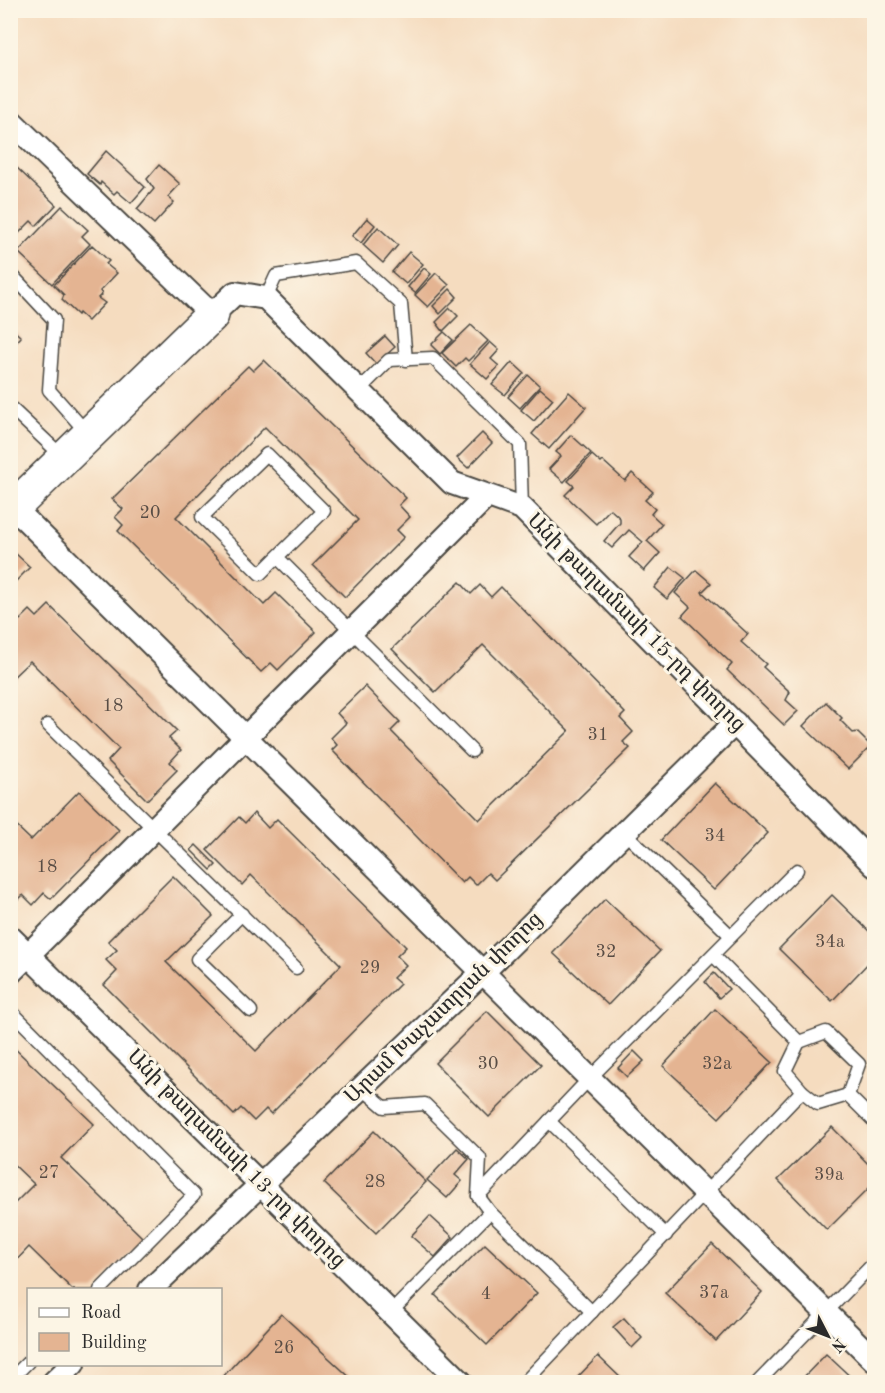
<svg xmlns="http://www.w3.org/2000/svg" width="885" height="1393" viewBox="0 0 885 1393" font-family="'Old Standard TT','Noto Serif Armenian',serif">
<rect width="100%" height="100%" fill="#fcf5e5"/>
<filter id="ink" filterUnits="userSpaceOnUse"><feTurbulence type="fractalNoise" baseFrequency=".0167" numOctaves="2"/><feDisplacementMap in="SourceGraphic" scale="12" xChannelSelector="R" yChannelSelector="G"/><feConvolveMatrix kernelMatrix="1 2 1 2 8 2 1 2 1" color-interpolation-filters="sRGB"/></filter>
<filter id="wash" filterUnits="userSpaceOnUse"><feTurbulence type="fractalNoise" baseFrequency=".008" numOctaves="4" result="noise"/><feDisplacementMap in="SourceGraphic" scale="24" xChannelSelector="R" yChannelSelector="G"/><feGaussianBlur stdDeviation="1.35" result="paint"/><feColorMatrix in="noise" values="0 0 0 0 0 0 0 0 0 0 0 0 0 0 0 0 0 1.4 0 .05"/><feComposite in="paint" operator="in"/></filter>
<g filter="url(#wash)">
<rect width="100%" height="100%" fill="#f5dcbf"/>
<g id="blocks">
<g fill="#e4b492">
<polygon points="106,151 145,187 131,203 117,191 114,194 101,182 100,185 87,174"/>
<polygon points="159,165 180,184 168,197 174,202 154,224 137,209 154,189 147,179"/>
<polygon points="16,167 56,205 36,226 31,221 15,237 10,233 10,173"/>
<polygon points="62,206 88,230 82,236 90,244 52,284 18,252"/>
<polygon points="367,218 375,225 361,243 352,236"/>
<polygon points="378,227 398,245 383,263 363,245"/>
<polygon points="92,245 109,261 106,264 117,273 100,291 102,294 98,298 105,303 88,321 79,313 78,315 62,300 64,295 54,285"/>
<polygon points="409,252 423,264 406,284 392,272"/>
<polygon points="424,268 431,274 415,293 408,287"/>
<polygon points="436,273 449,285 428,307 415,295"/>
<polygon points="450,289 457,297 440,314 433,306"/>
<polygon points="450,308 458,316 443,331 436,322"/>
<polygon points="471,325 488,341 468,361 465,358 456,367 442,353"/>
<polygon points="10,327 21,337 10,349"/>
<polygon points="444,332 453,340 440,354 431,345"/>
<polygon points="385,336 395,347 376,364 366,353"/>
<polygon points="490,342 499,350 491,359 499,366 487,379 470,364"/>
<polygon points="264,360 406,498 399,505 410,517 397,530 404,537 345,597 313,565 358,520 265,427 176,517 264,605 276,593 316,632 278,670 271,663 261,672 118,531 123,525 115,517 123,509 112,499 248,366 253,371"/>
<polygon points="512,362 524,373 505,395 492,385"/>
<polygon points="528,375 540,386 520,408 508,397"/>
<polygon points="540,388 553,399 534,421 521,410"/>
<polygon points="569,392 586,407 549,449 532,434"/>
<polygon points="482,433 492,443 468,468 457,458"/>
<polygon points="571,435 591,453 564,482 549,469 561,456 556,452"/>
<polygon points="592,455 601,463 603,461 625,481 632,473 653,492 645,500 655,509 651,514 662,524 647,541 660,553 644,571 629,557 643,542 629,530 612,548 604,541 620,523 620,518 610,509 596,524 565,495 574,486 568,481"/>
<polygon points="15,553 30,567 10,587 10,558"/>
<polygon points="671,567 685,578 667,599 654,588"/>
<polygon points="696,570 711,583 702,592 748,634 741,642 766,664 763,667 790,692 786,700 798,711 784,725 727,670 732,664 682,616 690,607 675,593"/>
<polygon points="460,582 471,594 480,585 491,597 501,587 625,713 620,718 633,732 623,742 630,748 495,880 488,873 476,885 468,877 462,883 332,750 337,745 331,738 346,723 337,713 365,686 400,722 391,731 479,820 569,731 483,645 435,692 392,649"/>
<polygon points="49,605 177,731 169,738 181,750 170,762 177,770 147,800 108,761 119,749 30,661 10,680 10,613 12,611 20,620 30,610 37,617"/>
<polygon points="826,702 842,718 840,720 853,733 857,732 871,746 848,769 803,726"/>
<polygon points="715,783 768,833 714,890 661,840"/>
<polygon points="79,791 119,830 51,899 44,893 33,905 23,895 16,902 10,896 10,820 31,840"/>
<polygon points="254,813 268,828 277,819 406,947 397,956 406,965 393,978 400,984 271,1114 266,1109 254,1121 241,1108 234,1115 104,985 117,971 106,960 117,950 108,941 173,876 213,916 166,962 256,1051 341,965 251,875 242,885 207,850 239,817 245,823"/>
<polygon points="196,845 216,865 211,870 191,850"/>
<polygon points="832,895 874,936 874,957 832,1001 779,949"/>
<polygon points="605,899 660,951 608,1005 553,953"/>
<polygon points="714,973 729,989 719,998 705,982"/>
<polygon points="715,1009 772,1062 719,1118 663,1066"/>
<polygon points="487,1011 541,1065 489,1117 435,1063"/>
<polygon points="10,1044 94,1124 61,1158 143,1238 93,1290 73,1290 29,1247 10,1267 10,1208 34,1184 10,1161"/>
<polygon points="634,1051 644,1061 627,1077 618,1068"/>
<polygon points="832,1127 874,1170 874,1183 827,1230 778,1180"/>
<polygon points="374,1131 426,1182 376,1233 324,1183"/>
<polygon points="457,1148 469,1159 455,1175 462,1181 447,1198 427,1180"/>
<polygon points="430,1216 453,1237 435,1257 411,1236"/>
<polygon points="485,1244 537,1293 487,1345 435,1295"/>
<polygon points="712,1244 762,1292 716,1341 665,1293"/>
<polygon points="281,1314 355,1382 218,1382"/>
<polygon points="624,1318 642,1338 632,1348 613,1327"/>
<polygon points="826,1354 856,1382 799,1382"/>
<polygon points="598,1356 625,1382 573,1382"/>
</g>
</g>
</g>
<g filter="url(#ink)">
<use href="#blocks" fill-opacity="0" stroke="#494641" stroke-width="1.5"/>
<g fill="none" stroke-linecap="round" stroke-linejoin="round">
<g stroke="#494641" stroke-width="15">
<g id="lane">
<polyline points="10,273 54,320 49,390 88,434"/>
<polyline points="266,298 276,276 356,263 401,304 406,360"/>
<polyline points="359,390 389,360 433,358 520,444 522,508"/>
<polyline points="10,407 63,457"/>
<polyline points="277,557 324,511 267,454 202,517 260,574 277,557 472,751"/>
<polyline points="48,725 296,968"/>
<polyline points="625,833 731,936"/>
<polyline points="242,914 197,959 251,1011"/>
<polyline points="713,955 799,1042 826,1032 859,1064 848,1095 874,1121"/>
<polyline points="10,1010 194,1195 100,1290"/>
<polyline points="799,1042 785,1071 802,1091 818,1104 848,1095"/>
<polyline points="362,1088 384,1107 425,1104 480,1158 478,1196 490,1212 592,1312"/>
<polyline points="549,1121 666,1235"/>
<polyline points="478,1196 590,1078 797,870"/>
<polyline points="391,1312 490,1212"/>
<polyline points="10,1380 28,1362"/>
<polyline points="525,1382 802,1091"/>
<polyline points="758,1382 874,1263"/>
</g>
</g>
<g stroke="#494641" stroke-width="26">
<g id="street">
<polyline points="10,120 212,315 235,293 266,298 452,483 522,508 874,865"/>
<polyline points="14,508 874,1360"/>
<polyline points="10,937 461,1382"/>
<polyline points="10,973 487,496"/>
<polyline points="150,1290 483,972 735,723"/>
<polyline points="54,1382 73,1364"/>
</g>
</g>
<g stroke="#494641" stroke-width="36">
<polyline id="secondary" points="10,511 212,315"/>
</g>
<use href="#lane" stroke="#fff" stroke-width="12"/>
<use href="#street" stroke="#fff" stroke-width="22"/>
<use href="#secondary" stroke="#fff" stroke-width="33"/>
</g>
</g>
<g text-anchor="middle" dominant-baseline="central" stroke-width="6" stroke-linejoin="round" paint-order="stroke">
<g font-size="18" fill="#594d45">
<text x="150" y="513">20</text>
<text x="113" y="706">18</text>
<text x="598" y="735">31</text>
<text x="715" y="836">34</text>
<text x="47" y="867">18</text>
<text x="830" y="942">34a</text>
<text x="606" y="952">32</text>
<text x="370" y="968">29</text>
<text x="488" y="1064">30</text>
<text x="717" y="1064">32a</text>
<text x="49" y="1173">27</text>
<text x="829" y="1175">39a</text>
<text x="375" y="1182">28</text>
<text x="714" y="1293">37a</text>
<text x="486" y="1294">4</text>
<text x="284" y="1348">26</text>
</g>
<g font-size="21" fill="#2b2b2b" stroke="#fcf5e5">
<text transform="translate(636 623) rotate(45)">Անի թաղամասի 15-րդ փողոց</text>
<text transform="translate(444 1008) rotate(-44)">Արամ Խաչատրյան փողոց</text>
<text transform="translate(236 1159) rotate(45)">Անի թաղամասի 13-րդ փողոց</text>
</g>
</g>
<rect width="885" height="1393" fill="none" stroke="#fcf5e5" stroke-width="36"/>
<rect x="27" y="1288" width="195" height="78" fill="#fcf5e5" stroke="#a8a49b" stroke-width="1.5"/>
<rect x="39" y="1308" width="30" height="9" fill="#ffffff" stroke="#a8a49b" stroke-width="1.5"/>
<text x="81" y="1318" font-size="18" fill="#2b2b2b">Road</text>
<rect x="39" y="1333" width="30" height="18" fill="#e4b492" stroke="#a8a49b" stroke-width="1.5"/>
<text x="81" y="1348" font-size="18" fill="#2b2b2b">Building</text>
<g transform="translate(828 1336) rotate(132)" stroke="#fcf5e5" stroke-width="4.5" paint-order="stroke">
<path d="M0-4.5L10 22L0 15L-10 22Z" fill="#2b2b2b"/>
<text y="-9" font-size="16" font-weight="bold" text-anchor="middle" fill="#2b2b2b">N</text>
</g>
</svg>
